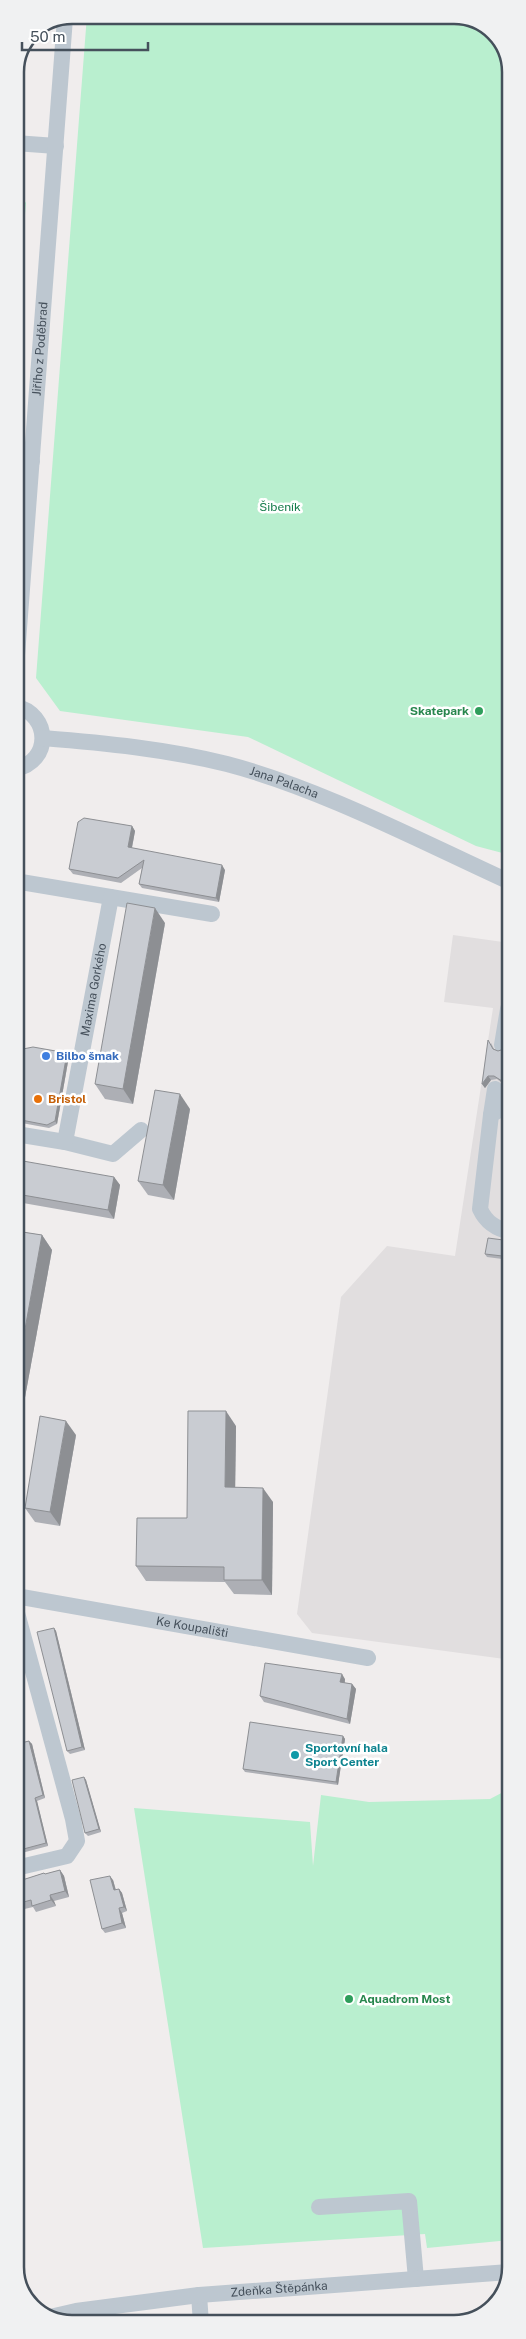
<svg xmlns="http://www.w3.org/2000/svg" width="526" height="2339" viewBox="0 0 526 2339" font-family="'Public Sans',sans-serif">
<rect width="100%" height="100%" fill="#f0eded"/>
<polygon fill="#e1dedf" points="453,935 510,943 511,1660 312,1633 297,1614 341,1297 387,1246 455,1256 493,1008 444,1002"/>
<g fill="#b9efcf">
<polygon points="87,15 462,15 494,31 510,61 510,855 476,846 248,737 60,711 36,678"/>
<polygon points="15,193 19,193 26,203 15,329"/>
<polygon points="511,1788 511,2240 427,2248 425,2234 203,2248 134,1808 310,1822 313,1866 321,1795 369,1802 490,1799"/>
</g>
<g fill="none" stroke-linecap="round" stroke-linejoin="round">
<g stroke="#bdc7d0" stroke-width="16">
<polyline points="15,143 56,146"/>
<polyline points="15,460 32,461"/>
<path id="s1" d="M15,682L65,18"/>
<path d="M15,706C51,714 52,762 15,769"/>
<path id="s2" d="M43,738C105,743 166,749 227,764C322,789 420,841 510,882"/>
<polyline points="15,881 212,914"/>
<polyline points="502,1045 508,1009"/>
<path d="M510,1108L504,1107L491,1115L480,1209C486,1222 495,1229 511,1232"/>
<polyline points="491,1115 495,1089"/>
<polyline points="16,1134 65,1142 113,1154 141,1130"/>
<path id="s3" d="M65,1142L111,897"/>
<polyline points="16,1479 17,1479"/>
<path id="s4" d="M16,1596L368,1658"/>
<polyline points="16,1609 73,1819 77,1841 67,1856 16,1868"/>
<polyline points="319,2207 409,2201 416,2279"/>
<polyline points="199,2295 201,2323"/>
<path id="s5" d="M50,2317L76,2311L199,2295L509,2272"/>
</g>
</g>
<g fill="#adafb5">
<polygon points="132,826 135,831 132,848 225,870 219,902 142,888 139,884 142,868 121,883 73,874 69,869"/>
<polygon points="165,923 133,1104 105,1099 95,1084"/>
<polygon points="491,1043 494,1049 498,1051 507,1048 510,1043 510,1091 505,1090 502,1087 502,1083 497,1079 491,1080 485,1088 482,1084"/>
<polygon points="69,1056 57,1124 49,1128 16,1122 15,1072"/>
<polygon points="190,1109 174,1200 148,1195 138,1181"/>
<polygon points="114,1177 120,1185 114,1219 23,1203 17,1194"/>
<polygon points="16,1231 42,1235 52,1250 19,1430 16,1430"/>
<polygon points="511,1241 511,1260 487,1257 485,1254"/>
<polygon points="236,1426 235,1487 273,1502 272,1595 234,1594 225,1582 146,1581 136,1566 187,1518"/>
<polygon points="76,1435 60,1526 35,1522 25,1508"/>
<polygon points="54,1628 56,1631 85,1750 70,1754 67,1751"/>
<polygon points="345,1679 345,1683 352,1684 356,1689 350,1724 264,1702 260,1696"/>
<polygon points="16,1720 22,1743 29,1741 32,1744 45,1798 37,1801 48,1846 18,1854 16,1852"/>
<polygon points="343,1736 345,1739 338,1785 245,1772 243,1769"/>
<polygon points="84,1777 86,1780 101,1832 88,1836 85,1833"/>
<polygon points="60,1870 64,1876 69,1897 54,1901 56,1906 36,1912 33,1907 16,1911 16,1882 44,1873 45,1874"/>
<polygon points="113,1880 116,1890 119,1889 122,1893 127,1911 122,1913 126,1928 105,1933 102,1929"/>
</g>
<g fill="#8d8f93">
<polygon points="132,826 135,831 131,852 128,847"/>
<polygon points="222,865 225,870 219,902 216,898"/>
<polygon points="155,908 165,923 133,1104 123,1089"/>
<polygon points="67,1053 69,1056 57,1124 55,1121"/>
<polygon points="488,1076 491,1080 485,1088 482,1084"/>
<polygon points="180,1094 190,1109 174,1200 163,1185"/>
<polygon points="114,1177 120,1185 114,1219 108,1210"/>
<polygon points="42,1235 52,1250 19,1430 16,1425 16,1379"/>
<polygon points="226,1411 236,1426 235,1502 225,1487"/>
<polygon points="66,1421 76,1435 60,1526 50,1512"/>
<polygon points="263,1488 273,1502 272,1595 262,1580"/>
<polygon points="54,1628 56,1631 85,1750 82,1747"/>
<polygon points="342,1674 345,1679 344,1687 340,1682"/>
<polygon points="352,1684 356,1689 350,1724 347,1719"/>
<polygon points="16,1720 23,1746 21,1743 16,1725"/>
<polygon points="343,1736 345,1739 338,1785 336,1782"/>
<polygon points="29,1741 32,1744 45,1798 43,1795"/>
<polygon points="84,1777 86,1780 101,1832 99,1829"/>
<polygon points="35,1798 37,1801 48,1846 46,1843"/>
<polygon points="60,1870 64,1876 69,1897 65,1891"/>
<polygon points="110,1876 113,1880 117,1895 114,1890"/>
<polygon points="119,1889 122,1893 127,1911 124,1907"/>
<polygon points="50,1895 54,1901 56,1906 51,1900"/>
<polygon points="119,1908 122,1913 126,1928 122,1923"/>
</g>
<g fill="#c9ccd2" stroke="#8d8f93">
<polygon points="84,818 132,826 128,847 222,865 216,898 139,884 144,860 118,878 69,869 78,822"/>
<polygon points="127,903 155,908 123,1089 95,1084"/>
<polygon points="488,1040 493,1049 498,1051 507,1048 509,1043 510,1043 510,1088 502,1087 502,1081 494,1076 488,1076 482,1084"/>
<polygon points="33,1047 67,1053 55,1121 47,1125 16,1119 15,1072 18,1053 21,1053 23,1049"/>
<polygon points="155,1090 180,1094 163,1185 138,1181"/>
<polygon points="23,1161 114,1177 108,1210 17,1194"/>
<polygon points="16,1231 42,1235 16,1379"/>
<polygon points="488,1238 511,1241 511,1257 485,1254"/>
<polygon points="188,1411 226,1411 225,1487 263,1488 262,1580 224,1580 224,1567 136,1566 137,1518 187,1518"/>
<polygon points="40,1416 66,1421 50,1512 25,1508"/>
<polygon points="54,1628 82,1747 67,1751 37,1632"/>
<polygon points="265,1663 342,1674 340,1682 352,1684 347,1719 260,1696"/>
<polygon points="250,1722 343,1736 336,1782 243,1769"/>
<polygon points="16,1725 21,1743 29,1741 43,1795 35,1798 46,1843 16,1851"/>
<polygon points="84,1777 99,1829 85,1833 72,1780"/>
<polygon points="60,1870 65,1891 50,1895 51,1900 32,1906 31,1900 16,1904 16,1882 44,1873 45,1874"/>
<polygon points="110,1876 114,1890 119,1889 124,1907 119,1908 122,1923 102,1929 90,1880"/>
</g>
<g fill="#2e9e5b" stroke="#fff" stroke-width="2">
<circle cx="479" cy="711" r="5"/>
<circle cx="349" cy="1999" r="5"/>
</g>
<circle fill="#3f7fe0" stroke="#fff" stroke-width="2" cx="46" cy="1056" r="5"/>
<circle fill="#e8710a" stroke="#fff" stroke-width="2" cx="38" cy="1099" r="5"/>
<circle fill="#0f9aa8" stroke="#fff" stroke-width="2" cx="295" cy="1755" r="5"/>
<g text-anchor="middle" dominant-baseline="central" stroke-width="5" stroke-linejoin="round" paint-order="stroke">
<g font-size="12" fill="#45505b" stroke="#fff">
<text stroke="none"><textPath href="#s1" startOffset="334">Jiřího z Poděbrad</textPath></text>
<text stroke="none"><textPath href="#s2" startOffset="246">Jana Palacha</textPath></text>
<text stroke="none"><textPath href="#s3" startOffset="155">Maxima Gorkého</textPath></text>
<text stroke="none"><textPath href="#s4" startOffset="179">Ke Koupališti</textPath></text>
<text stroke="none"><textPath href="#s5" startOffset="231">Zdeňka Štěpánka</textPath></text>
</g>
<g font-size="12" fill="#157d4b" stroke="#fff">
<text x="280" y="507">Šibeník</text>
</g>
<g font-size="12" font-weight="bold" fill="#27864d" stroke="#fff" text-anchor="end">
<text x="469" y="711">Skatepark</text>
<text x="359" y="1999" text-anchor="start">Aquadrom Most</text>
</g>
<g font-size="12" font-weight="bold" fill="#366cbe" stroke="#fff" text-anchor="start">
<text x="56" y="1056">Bilbo šmak</text>
</g>
<g font-size="12" font-weight="bold" fill="#c56008" stroke="#fff" text-anchor="start">
<text x="48" y="1099">Bristol</text>
</g>
<g font-size="12" font-weight="bold" fill="#0d838f" stroke="#fff" text-anchor="start">
<text x="305" y="1748">Sportovní hala<tspan x="305" dy="14">Sport Center</tspan></text>
</g>
</g>
<path d="M0 0H526V2339H0ZM72 24H454A48 48 0 0 1 502 72V2267A48 48 0 0 1 454 2315H72A48 48 0 0 1 24 2267V72A48 48 0 0 1 72 24Z" fill="#f0f1f2" fill-rule="evenodd"/>
<path fill="none" stroke="#45505b" stroke-width="2.5" d="M72 24H454A48 48 0 0 1 502 72V2267A48 48 0 0 1 454 2315H72A48 48 0 0 1 24 2267V72A48 48 0 0 1 72 24Z"/>
<path d="M22 42v8h126v-8" fill="none" stroke="#45505b" stroke-width="2.5"/>
<text x="30" y="42" font-size="15" fill="#45505b" stroke="#ffffff" stroke-width="4" paint-order="stroke">50 m</text>
</svg>
